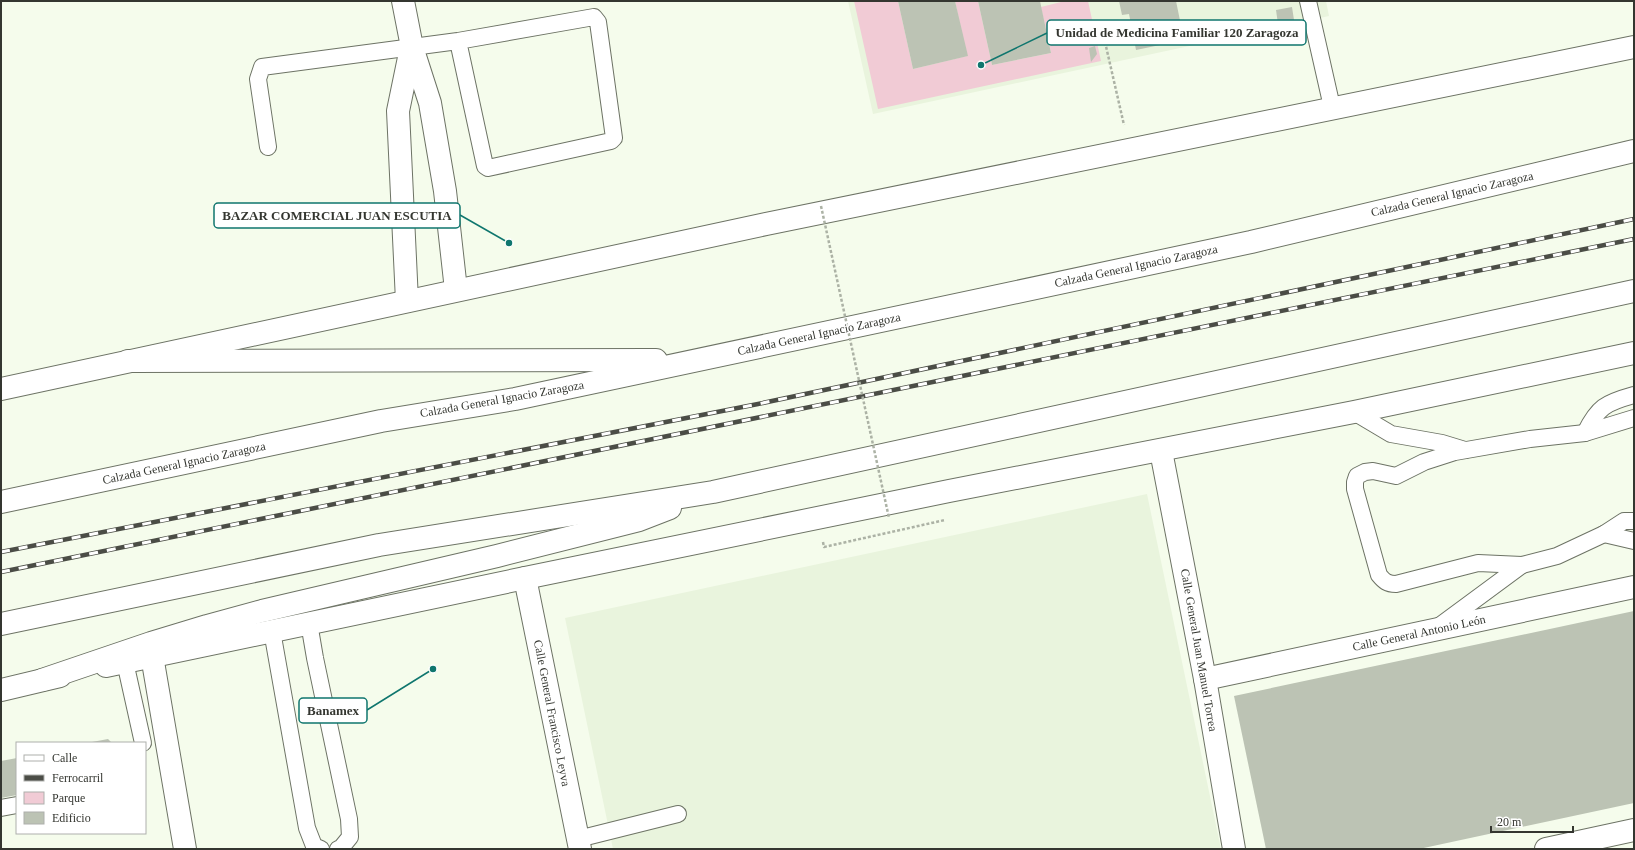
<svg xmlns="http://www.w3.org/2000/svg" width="1635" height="850" viewBox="0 0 1635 850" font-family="'Times New Roman',serif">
<rect width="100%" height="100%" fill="#f5fcec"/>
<g fill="#e9f4dd">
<polygon points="848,1 1326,1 1329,16 873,114"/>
<polygon points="1147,494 1221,849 613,849 565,618"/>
</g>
<polygon fill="#f1cbd5" points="854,1 898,1 913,69 967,56 955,1 978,1 992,65 1051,53 1041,7 1065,1 1088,1 1101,61 878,109"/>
<g fill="#bcc3b4">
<polygon points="898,1 955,1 968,56 913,69"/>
<polygon points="978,1 1040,1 1051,53 992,65"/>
<polygon points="1119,1 1176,1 1184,40 1136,50 1129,14 1122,15"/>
<polygon points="1292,7 1294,20 1278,24 1276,10"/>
<polygon points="1095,46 1097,54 1091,62 1089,48"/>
<polygon points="1634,611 1634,803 1419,849 1266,849 1234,696"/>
<polygon points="108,739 112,743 92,743 92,742"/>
<polygon points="17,758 17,795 1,798 1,761"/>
</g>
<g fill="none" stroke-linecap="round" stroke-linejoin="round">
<g stroke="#6d7365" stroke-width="18">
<g id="lane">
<polyline points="1308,1 1332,107"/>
<polyline points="268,147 258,79 262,67 458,41 594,17 598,22 614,138 611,141 488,168 485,166 458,41"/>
<polyline points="1354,412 1391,434 1442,443 1465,450"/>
<path d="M1634,418L1585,433L1530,439L1455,452L1424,462L1396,476L1373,471L1365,472L1357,476L1355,482V489L1379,575C1384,581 1387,584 1396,584L1478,563L1522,565L1557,556L1604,534L1624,521H1634"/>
<path d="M1585,433C1598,407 1605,403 1634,395"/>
<polyline points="1604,534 1634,541"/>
<polyline points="309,623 315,658 349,819 350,837 341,848 338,849"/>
<polyline points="1438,627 1522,565"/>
<polyline points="272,631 307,828 314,846 321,849"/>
<polyline points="125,662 143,743"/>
<polyline points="1,808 17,805"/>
<polyline points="578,839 678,814"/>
</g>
</g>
<g stroke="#6d7365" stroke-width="24">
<g id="street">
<polyline points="403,1 412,47 430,103 445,191 456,290"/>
<polyline points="407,301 398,111 411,48"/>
<polyline points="1161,451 1205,679 1234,849"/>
<polyline points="152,656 185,849"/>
<polyline points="1205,679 1634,587"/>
<polyline points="1546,849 1634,830"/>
</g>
</g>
<g stroke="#6d7365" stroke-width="24">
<g id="secondary">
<polyline points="1,389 766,224 1634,47"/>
<polyline points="525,578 580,849"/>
<polyline points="106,666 525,578 949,491 1354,412 1634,353"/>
<polyline points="1,690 60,676"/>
</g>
</g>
<g stroke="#6d7365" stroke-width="24">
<g id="highway">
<polyline points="128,361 656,360"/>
<polyline points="1,502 381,421 515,399 1251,242 1634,151"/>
<polyline points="1,624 379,545 713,492 1634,291"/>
<polyline points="42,680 151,643 207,626 262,611 497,556 639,520 670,508"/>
</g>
</g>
<g stroke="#acb2a5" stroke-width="2.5" stroke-dasharray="3 2" stroke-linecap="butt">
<polyline points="1105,42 1124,125"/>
<polyline points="823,542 824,547 945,520"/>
</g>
<use href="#lane" stroke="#fff" stroke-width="16"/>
<use href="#street" stroke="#fff" stroke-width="22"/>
<use href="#secondary" stroke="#fff" stroke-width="22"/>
<use href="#highway" stroke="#fff" stroke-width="22"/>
<g stroke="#4b4d46" stroke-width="4.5">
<g id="rail">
<polyline points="1,552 758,404 1634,219"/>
<polyline points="1,572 1634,239"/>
</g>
</g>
<use href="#rail" stroke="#fff" stroke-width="3" stroke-dasharray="9" stroke-linecap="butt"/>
<polyline stroke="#acb2a5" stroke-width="2.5" stroke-dasharray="3 2" stroke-linecap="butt" points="821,206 889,518"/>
</g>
<g text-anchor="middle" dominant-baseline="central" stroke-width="3" stroke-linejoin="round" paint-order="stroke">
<g font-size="12" fill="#343630" stroke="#fff">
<text transform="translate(1452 194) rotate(-13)">Calzada General Ignacio Zaragoza</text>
<text transform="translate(1136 266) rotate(-12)">Calzada General Ignacio Zaragoza</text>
<text transform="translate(819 334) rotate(-12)">Calzada General Ignacio Zaragoza</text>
<text transform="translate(502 399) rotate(-10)">Calzada General Ignacio Zaragoza</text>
<text transform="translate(184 463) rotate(-12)">Calzada General Ignacio Zaragoza</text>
<text transform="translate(1419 633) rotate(-12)">Calle General Antonio León</text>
<text transform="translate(1199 650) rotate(80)">Calle General Juan Manuel Torrea</text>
<text transform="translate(552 713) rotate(79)">Calle General Francisco Leyva</text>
</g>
</g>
<path fill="none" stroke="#0f766e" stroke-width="1.5" d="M981 65L1047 33M509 243L460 215M433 669L367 710"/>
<g fill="#0f766e" stroke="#fff" stroke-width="1.5">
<circle cx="981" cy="65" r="4"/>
<circle cx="509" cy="243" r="4"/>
<circle cx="433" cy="669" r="4"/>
</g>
<g fill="#fff" stroke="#0f766e" stroke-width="1.5">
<rect x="1047" y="20" width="259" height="25" rx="4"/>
<rect x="214" y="203" width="246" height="25" rx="4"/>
<rect x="299" y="698" width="68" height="25" rx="4"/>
</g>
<g font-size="13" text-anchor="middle" font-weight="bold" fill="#343630">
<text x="1177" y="37">Unidad de Medicina Familiar 120 Zaragoza</text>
<text x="337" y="220">BAZAR COMERCIAL JUAN ESCUTIA</text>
<text x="333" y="715">Banamex</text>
</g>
<rect width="1635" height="850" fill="none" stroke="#343630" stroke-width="4"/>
<rect x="16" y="742" width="130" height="92" fill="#ffffff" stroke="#aeafac"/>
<rect x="24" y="755" width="20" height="6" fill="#ffffff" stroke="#aeafac"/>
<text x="52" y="762" font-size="12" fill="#343630">Calle</text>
<rect x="24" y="775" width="20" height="6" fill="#4b4d46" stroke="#aeafac"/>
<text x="52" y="782" font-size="12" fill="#343630">Ferrocarril</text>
<rect x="24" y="792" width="20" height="12" fill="#f1cbd5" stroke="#aeafac"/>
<text x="52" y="802" font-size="12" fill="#343630">Parque</text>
<rect x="24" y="812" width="20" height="12" fill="#bcc3b4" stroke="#aeafac"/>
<text x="52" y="822" font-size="12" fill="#343630">Edificio</text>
<path d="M1491 826v6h82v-6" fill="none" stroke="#343630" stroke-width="2"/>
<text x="1497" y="826" font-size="12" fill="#343630" stroke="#ffffff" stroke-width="3" paint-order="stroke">20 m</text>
</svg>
